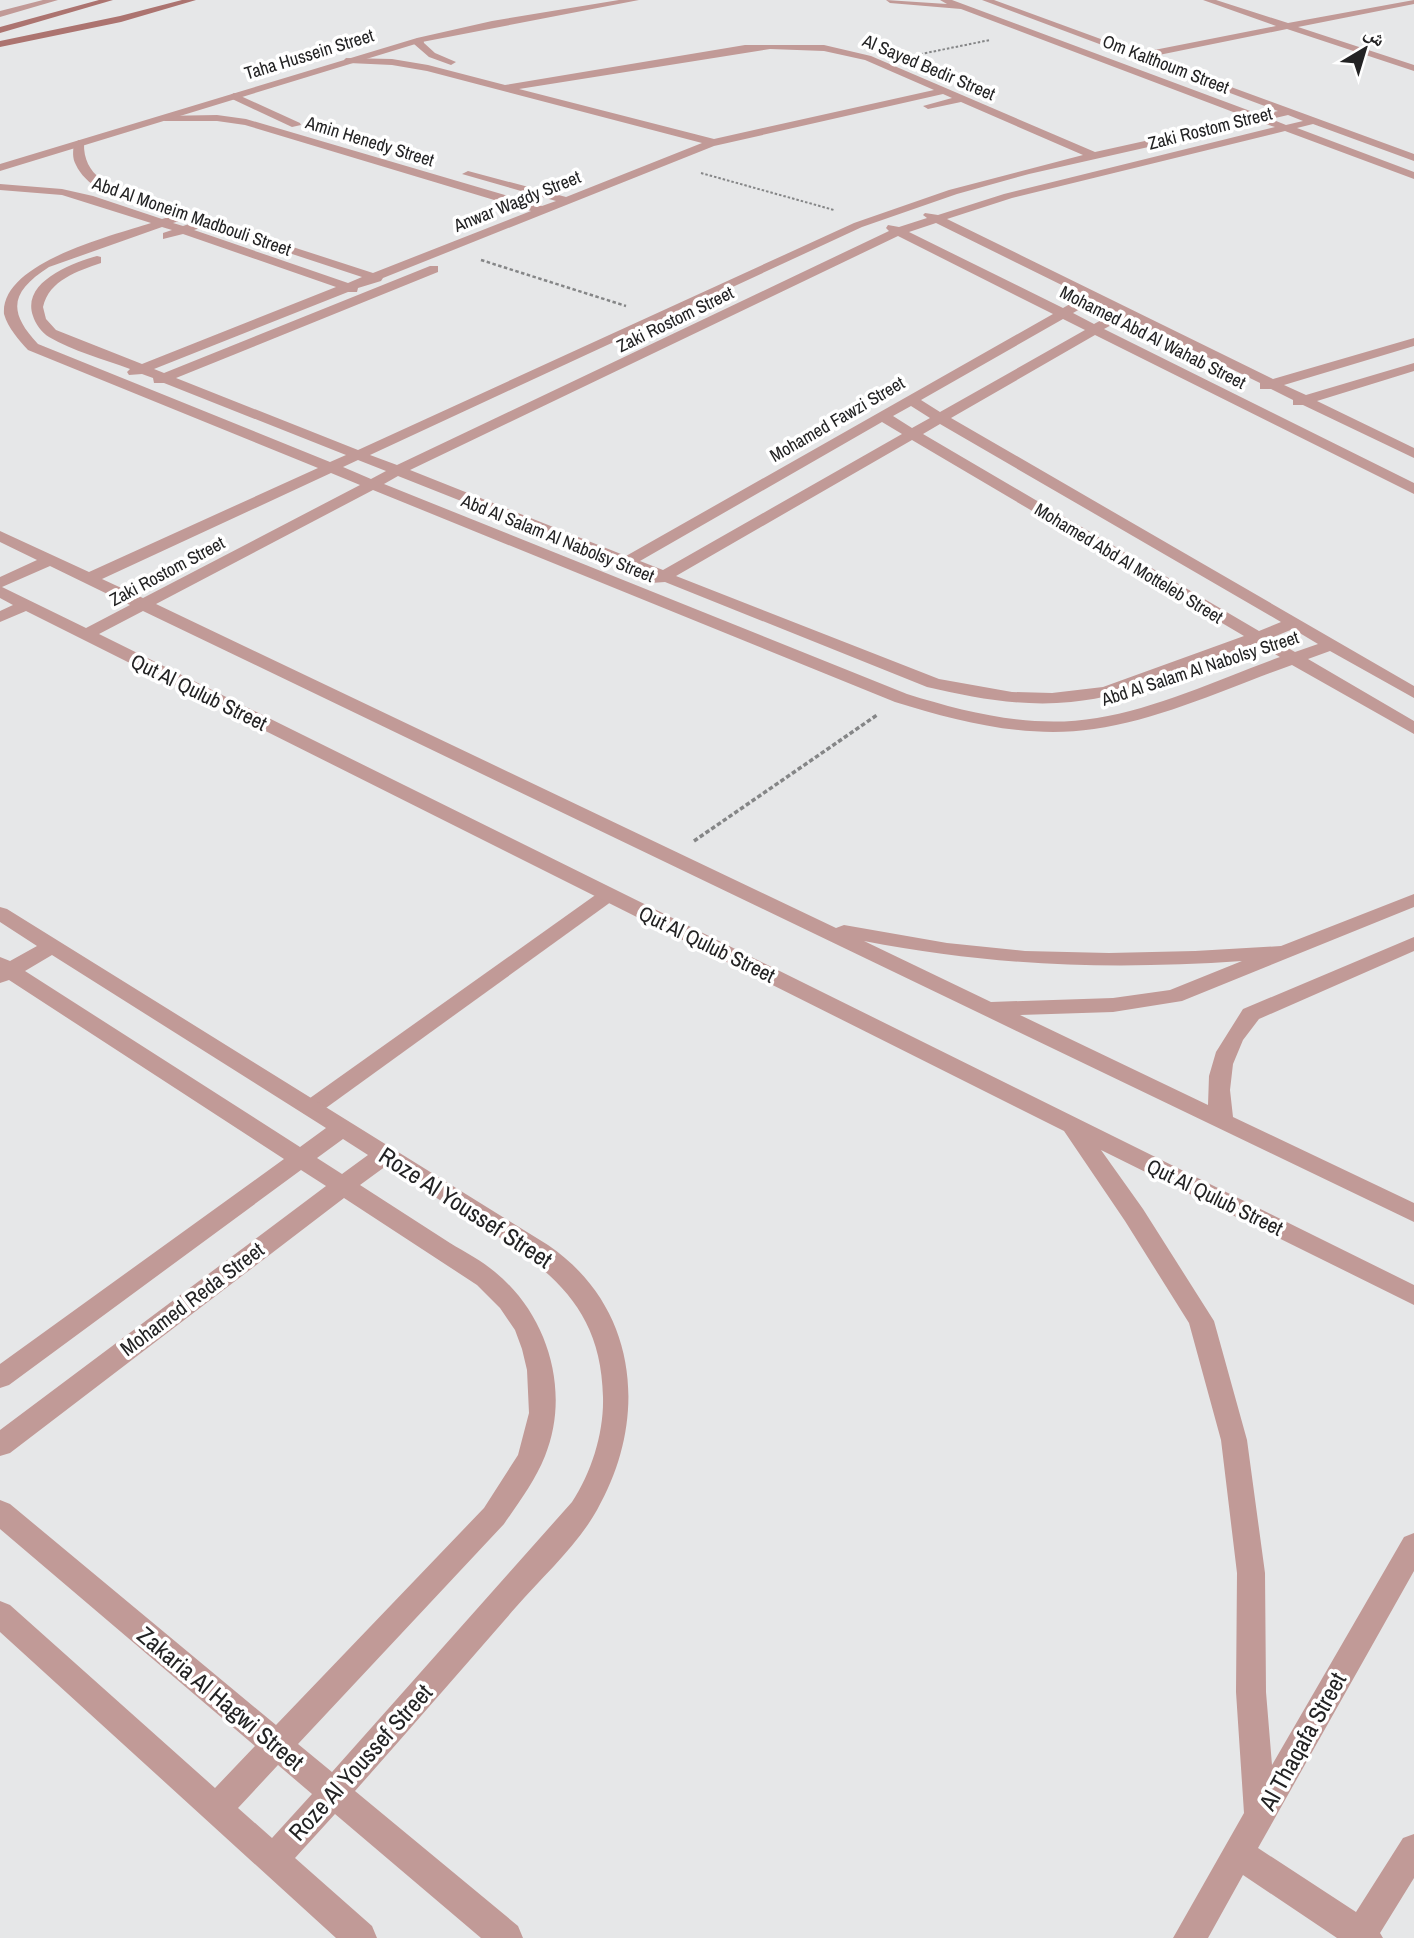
<svg xmlns="http://www.w3.org/2000/svg" width="1414" height="1938" viewBox="0 0 1414 1938" font-family="'Archivo Narrow','Noto Naskh Arabic',sans-serif">
<rect width="100%" height="100%" fill="#e6e7e8"/>
<g fill="none" stroke-linecap="round" stroke-linejoin="round">
<g stroke="#858687" stroke-width="2" stroke-dasharray="2.5 2" stroke-linecap="butt">
<polyline points="916,55 990,40"/>
<polyline points="701,173 834,210"/>
</g>
<polyline stroke="#858687" stroke-width="2.5" stroke-dasharray="3.5 2.5" stroke-linecap="butt" points="481,260 626,306"/>
<polyline stroke="#858687" stroke-width="3.5" stroke-dasharray="4.5 2.5" stroke-linecap="butt" points="694,841 877,715"/>
<polygon fill="#c19a97" fill-rule="evenodd" points="608,889 615,891 618,895 615,899 319,1113 311,1116 303,1113 300,1108 303,1103 601,891"/>
<g fill="#c19a97" fill-rule="evenodd">
<polygon points="43,0 58,0 0,17 0,11"/>
<path d="M886,0L947,4L940,0H952L1261,115L1278,111L982,0H994L1139,53L1276,26L1203,0H1216L1288,23L1414,0V4L1298,27L1414,65V71L1287,29L1149,57L1414,154V161L1313,124L1297,128L1414,172V179L1285,131L1012,198L947,219L1273,379L1414,338V346L1284,385L1306,395L1414,363V371L1317,401L1414,448V458L1303,405H1293V400L1271,389H1260V383L1126,317L1104,329L1414,483V494L1095,335L951,418L1414,686V698L1330,651L1308,659L1414,721V734L1292,665C1230,687 1160,720 1094,729C1027,739 959,722 895,702L373,490L156,604L836,928L844,925L947,943L1025,951L1109,953L1195,951L1281,946L1414,894V907L1182,1001L1113,1012L1020,1015L1208,1105L1209,1076L1216,1052L1243,1009L1414,937V951L1259,1019L1243,1040L1233,1064L1230,1090L1233,1117L1414,1203V1222L143,611L99,634L1414,1285V1305L1101,1150L1143,1209L1214,1321L1247,1440L1265,1573L1266,1692L1272,1765L1404,1537L1414,1533V1571L1258,1848L1356,1912L1403,1838L1414,1834V1878L1380,1933L1383,1938H1337L1243,1875L1208,1938H1173L1244,1813L1236,1692L1237,1573L1221,1440L1189,1323L1125,1221L1064,1131L26,611L0,622V611L13,605L0,598V577L37,560L0,542V531L89,572L318,468L28,350C19,340 8,328 4,314C0,262 115,235 151,223L62,195L0,190V184L62,189L93,196L162,219L185,212L373,273L531,211L245,125L217,121H165L161,120V116L217,115L246,119L542,206L556,201L462,174L468,171L566,197L702,143L427,71L392,65L349,63L344,60L346,58L392,59L428,65L505,85L745,45H824L871,56L1095,152L1249,118L961,9L890,3ZM770,49L824,51L865,60L934,90L714,139L519,89ZM943,94L952,98L923,106L928,109L961,102L1083,155L949,190L854,223L358,450L176,378L438,272V266H430L164,373L154,369L348,292H357L358,288L381,281L383,278L714,146ZM1288,115L1303,121L1286,125L1271,119ZM1259,122L1275,127L1004,194L938,215L925,213L923,215L927,218L899,227L888,225L886,228L889,231L397,465L370,455L862,227L957,194L1029,174ZM188,218L195,222L183,226L173,223ZM936,223L1084,296L1063,308L909,232ZM207,226L362,277L348,283L194,230ZM162,227L172,230L163,233V239L183,234L336,287L142,364L56,330L46,319L43,307C49,280 78,271 101,263V257L97,256C72,263 21,282 33,316C35,323 42,333 49,337C73,351 103,359 130,369L127,372L129,375L142,374L153,378L154,383H164L346,455L330,462L38,344C6,310 12,291 49,267ZM898,236L1053,314L626,556L410,470ZM1094,301L1116,312L1094,324L1073,313ZM1063,319L1085,330L940,412L921,400ZM911,406L930,418L912,428L893,416ZM882,422L902,434L663,570L640,561ZM940,424L1281,622L1259,631L923,434ZM912,440L1244,636L1103,687L1052,693L1012,692L939,679L676,576ZM358,460L386,471L371,479L343,467ZM331,473L360,485L143,598L102,579ZM398,476L615,562V568H628L651,577L649,580L651,583L665,582L927,687C974,698 1022,707 1071,702C1135,696 1196,665 1256,643L1280,657C1222,678 1158,708 1097,718C1033,729 968,713 907,694L384,484ZM50,566L130,605L86,628L2,587ZM1293,629L1318,644L1295,652L1271,638ZM864,941C993,966 1110,970 1242,961L1170,990L1113,998L991,1002Z"/>
<polygon points="417,38 423,38 424,43 435,53 456,62 451,65 429,57 414,44"/>
<polygon points="234,93 300,123 301,125 292,127 230,98 229,96"/>
<path d="M79,140L84,143C83,176 110,187 138,196V200C117,203 85,185 76,165C72,158 73,151 74,143Z"/>
<path d="M0,907L7,909L548,1245C639,1307 649,1419 597,1510C577,1546 543,1576 516,1607C462,1669 409,1730 355,1791L518,1926L523,1938H481L335,1814L295,1858L372,1926L377,1938H336L0,1632V1601L10,1605L215,1788L255,1746L0,1529V1500L10,1504L276,1725L484,1508L518,1455L529,1413L527,1370L522,1349L515,1330L500,1308L477,1285L344,1198L10,1453L0,1456V1430L326,1186L301,1170L9,1385L0,1388V1364L284,1159L9,980L0,983V957L10,961L37,946L0,922ZM52,955L326,1128L300,1147L25,971ZM343,1139L368,1155L342,1174L317,1158ZM386,1166C417,1186 448,1205 480,1225C550,1270 601,1306 603,1397C604,1432 592,1472 572,1502L332,1772L298,1744L504,1524C519,1502 535,1481 545,1456C571,1392 548,1315 495,1272C482,1261 465,1252 450,1243C420,1224 390,1204 360,1185ZM278,1765L312,1794L272,1838L238,1808Z"/>
</g>
<polygon fill="#c19a97" fill-rule="evenodd" points="619,0 639,0 422,42 0,171 0,164 417,38 492,21"/>
<g fill="#ac7470" fill-rule="evenodd">
<polygon points="99,0 113,0 0,33 0,27"/>
<polygon points="182,0 196,0 121,22 0,47 0,41 120,16"/>
</g>
</g>
<g text-anchor="middle" dominant-baseline="central" stroke-width="7" stroke-linejoin="round" paint-order="stroke">
<g font-size="18" fill="#232324" stroke="#fff">
<text transform="translate(309 54) rotate(-17)">Taha Hussein Street</text>
<text transform="translate(1166 64) rotate(21)">Om Kalthoum Street</text>
<text transform="translate(929 67) rotate(23)">Al Sayed Bedir Street</text>
<text transform="translate(1210 128) rotate(-14)">Zaki Rostom Street</text>
<text transform="translate(370 141) rotate(17)">Amin Henedy Street</text>
<text transform="translate(517 201) rotate(-22)">Anwar Wagdy Street</text>
<text transform="translate(192 216) rotate(19)">Abd Al Moneim Madbouli Street</text>
<text transform="translate(675 319) rotate(-26)">Zaki Rostom Street</text>
<text transform="translate(1153 337) rotate(27)">Mohamed Abd Al Wahab Street</text>
<text transform="translate(837 419) rotate(-30)">Mohamed Fawzi Street</text>
<text transform="translate(558 538) rotate(22)">Abd Al Salam Al Nabolsy Street</text>
<text transform="translate(1129 563) rotate(31)">Mohamed Abd Al Motteleb Street</text>
<text transform="translate(167 571) rotate(-28)">Zaki Rostom Street</text>
<text transform="translate(1200 668) rotate(-18)">Abd Al Salam Al Nabolsy Street</text>
</g>
<g font-size="21" fill="#232324" stroke="#fff">
<text transform="translate(199 692) rotate(26)">Qut Al Qulub Street</text>
<text transform="translate(707 944) rotate(26)">Qut Al Qulub Street</text>
<text transform="translate(1215 1197) rotate(26)">Qut Al Qulub Street</text>
<text transform="translate(192 1299) rotate(-37)">Mohamed Reda Street</text>
</g>
<g font-size="24" fill="#232324" stroke="#fff">
<text transform="translate(466 1207) rotate(33)">Roze Al Youssef Street</text>
<text transform="translate(221 1698) rotate(40)">Zakaria Al Hagwi Street</text>
<text transform="translate(1302 1741) rotate(-61)">Al Thaqafa Street</text>
<text transform="translate(360 1762) rotate(-48)">Roze Al Youssef Street</text>
</g>
</g>
<g transform="translate(1365 49) rotate(38)" stroke="#ffffff" stroke-width="5" paint-order="stroke">
<path d="M0-5L12 26L0 18L-12 26Z" fill="#232324"/>
<text y="-10" font-size="19" font-weight="bold" text-anchor="middle" fill="#232324">ش</text>
</g>
</svg>
